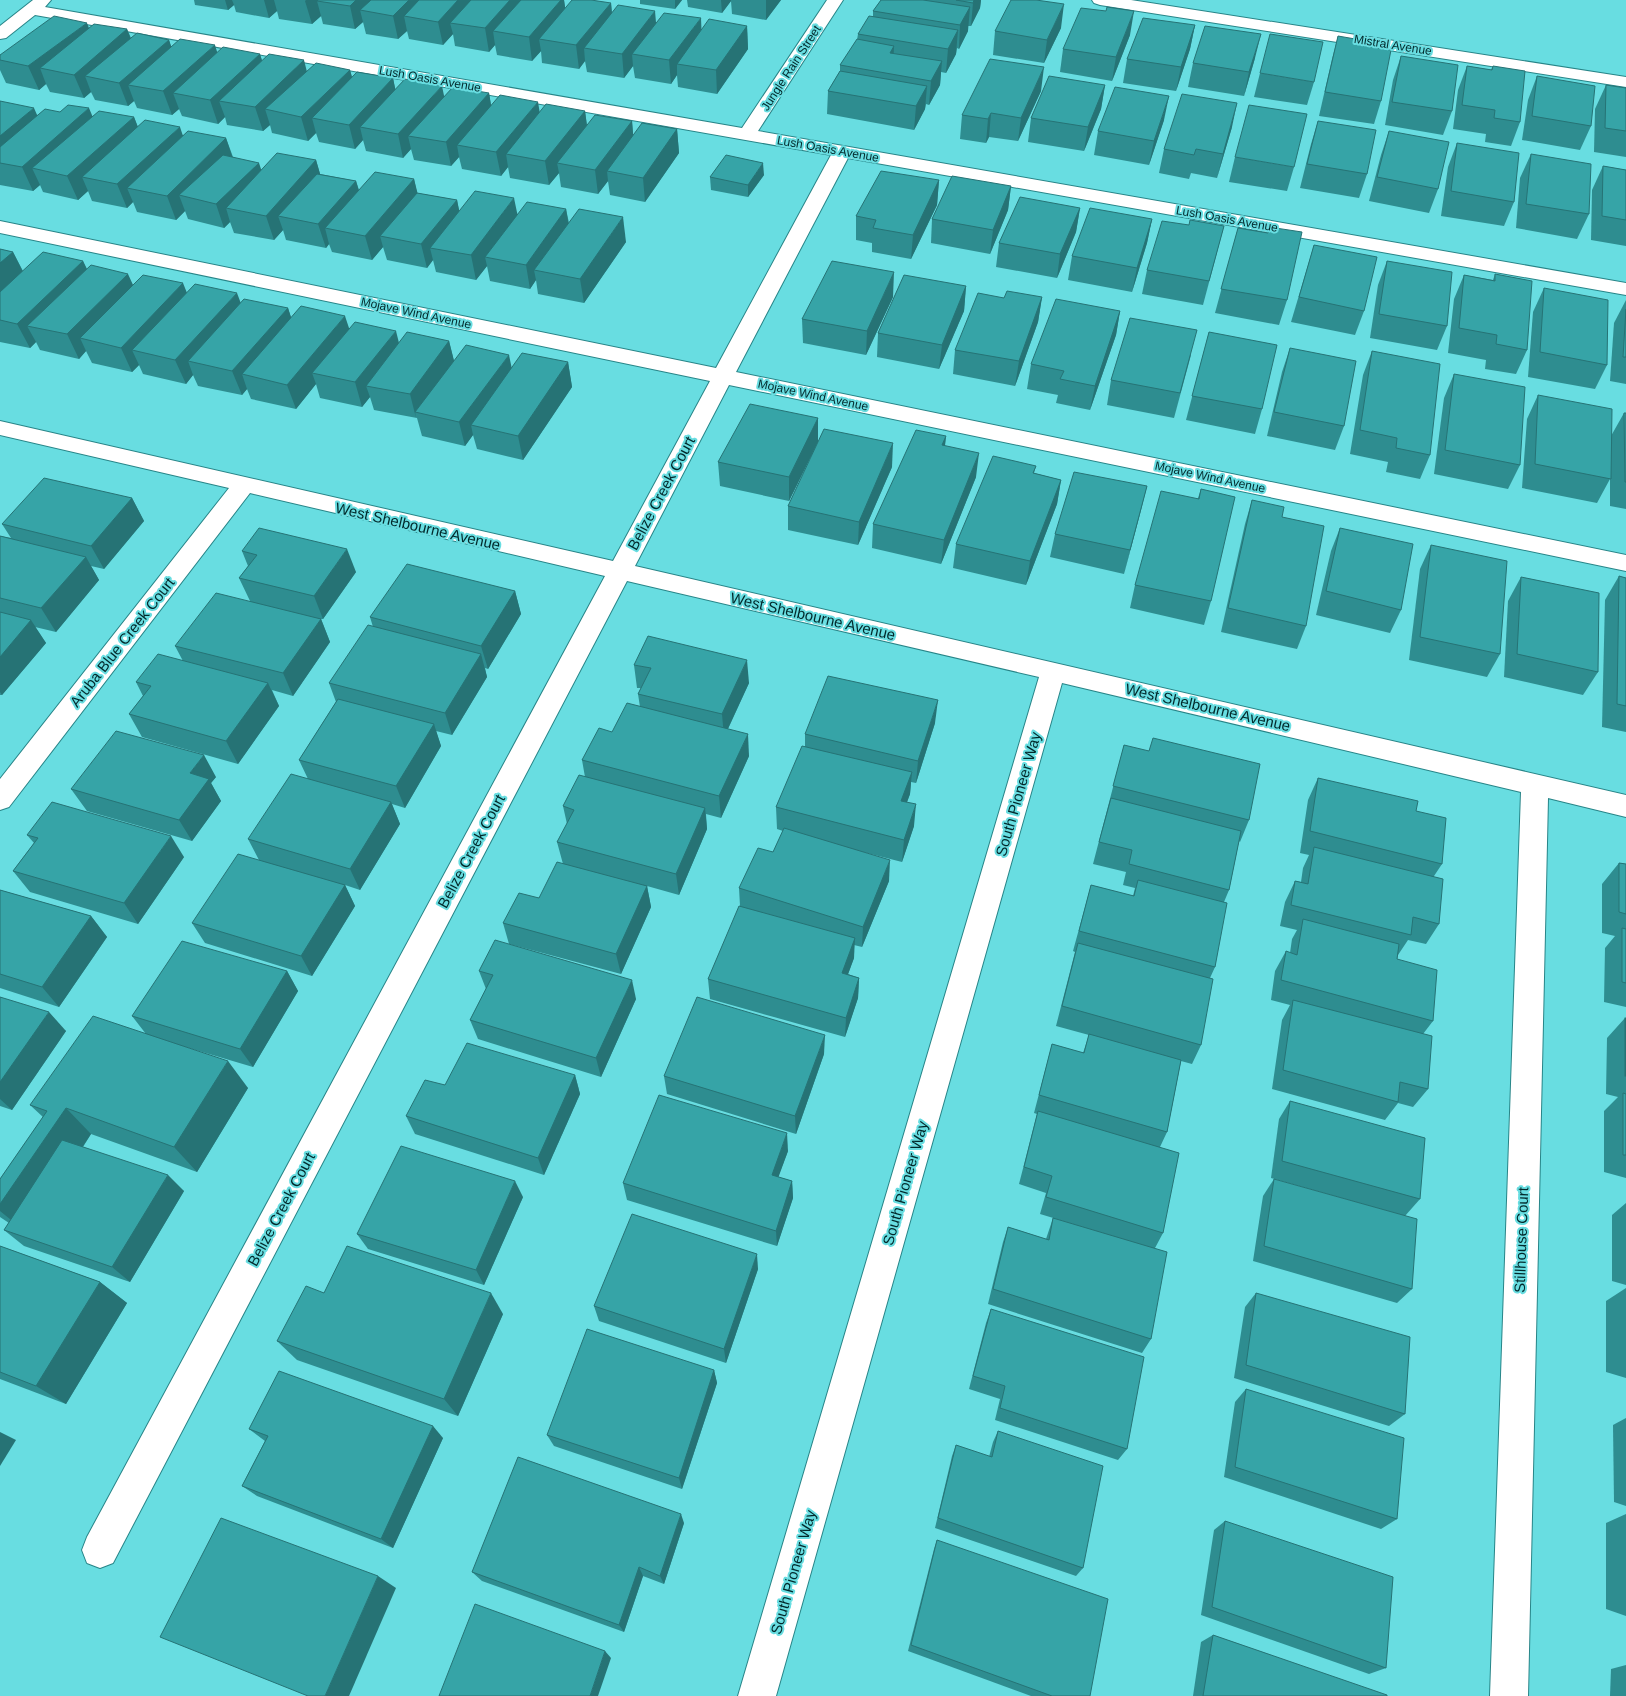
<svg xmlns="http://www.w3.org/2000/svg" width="1626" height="1696" viewBox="0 0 1626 1696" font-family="Arial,sans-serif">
<rect width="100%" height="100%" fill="#68dde1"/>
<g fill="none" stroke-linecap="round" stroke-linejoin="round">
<g stroke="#288588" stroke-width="2">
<g id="minor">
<polygon points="33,0 51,0 45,7 742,128 827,0 843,0 758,131 1626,283 1626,295 848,158 736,372 1626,555 1626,571 729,385 635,566 1626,795 1626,817 1548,798 1528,1696 1490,1696 1521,792 1062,683 776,1696 738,1696 1039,677 627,581 113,1563 100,1568 87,1563 82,1550 87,1537 605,576 250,493 9,807 0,810 0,779 229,488 0,435 0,421 613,561 710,381 0,233 0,221 716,368 831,155 35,15 6,38 0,39 0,26"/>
<polygon points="1092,0 1131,0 1626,77 1626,87 1100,5 1094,3"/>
</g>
</g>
<use href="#minor" fill="#fff" fill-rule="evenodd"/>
</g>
<g fill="#2e8d90">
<polygon points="194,0 564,0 565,8 611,3 612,13 656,23 701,30 747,26 748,49 717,94 678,87 677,75 671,84 635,78 633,66 624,78 587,72 585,61 579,69 542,63 541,51 532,61 497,55 495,45 489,52 455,46 453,34 443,45 409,39 407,31 398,39 366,34 363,22 355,29 323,24 321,16 312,24 279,19 277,11 269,18 236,12 234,5 228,10 195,5"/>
<polygon points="640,0 682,0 675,9 640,4"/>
<polygon points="687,0 781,0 766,20 732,14 731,1 722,13 688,7"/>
<polygon points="881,0 981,0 980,8 971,26 968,26 968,31 959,49 957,48 956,54 946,73 941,72 940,85 929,105 926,104 925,109 914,130 827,114 828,91 840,71 840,65 857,40 858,34 873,17 873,11"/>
<polygon points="1195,25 1190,49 1176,91 1123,83 1127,59"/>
<polygon points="89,28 127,29 131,38 169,40 171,47 217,53 260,54 262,61 307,71 350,70 352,77 393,78 395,89 444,96 489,93 491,105 540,112 585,111 587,125 632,121 633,135 677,129 679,153 645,202 610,195 608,181 598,194 561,187 559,173 549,185 510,178 508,167 501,176 462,169 459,157 451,166 414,160 411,149 403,158 366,151 363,140 355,149 319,142 316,133 308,141 272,133 270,125 263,131 227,125 225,117 218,124 182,116 179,109 172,115 137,108 134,101 128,106 95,100 91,92 84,98 50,92 46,84 39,90 6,83 0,70 0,55"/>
<polygon points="1061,28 1044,63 993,55 995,31"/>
<polygon points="1130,35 1112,81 1060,72 1063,49"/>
<polygon points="1338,36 1360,45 1381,101 1374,124 1319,116 1332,59"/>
<polygon points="1401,56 1452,111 1443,135 1385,125 1393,80"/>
<polygon points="1255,58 1244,96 1188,87 1193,63"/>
<polygon points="1467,66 1491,70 1493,66 1520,122 1511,146 1485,142 1486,134 1453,129 1458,90"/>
<polygon points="1260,73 1314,82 1307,105 1254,97"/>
<polygon points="1537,76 1591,126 1580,150 1522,140 1528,100"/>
<polygon points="1105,85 1101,109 1084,151 1028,142 1031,118"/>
<polygon points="1606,85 1626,88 1626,157 1594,152 1595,109"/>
<polygon points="1041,91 1018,141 989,137 986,143 960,139 962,115"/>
<polygon points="0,101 37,115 60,112 92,116 134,117 138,127 183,135 226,138 233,157 261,170 316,160 320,174 356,181 359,190 414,179 417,193 457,200 459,211 517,214 566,209 569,223 626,242 584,303 538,294 536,280 530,289 490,281 487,266 476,280 436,272 433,260 427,268 387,260 383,247 372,260 332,252 329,244 326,248 286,240 283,230 274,240 234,233 230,222 224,228 188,219 185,211 176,220 137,212 133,202 127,208 92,201 88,191 78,200 43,192 40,185 33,191 0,185"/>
<polygon points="1164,120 1149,165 1094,155 1098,131"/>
<polygon points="1318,121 1367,174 1359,198 1300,188 1311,144"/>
<polygon points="1232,127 1217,178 1191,173 1189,179 1159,173 1164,149"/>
<polygon points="1389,131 1438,189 1429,213 1369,201 1381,155"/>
<polygon points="1457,143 1514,202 1504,226 1441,216 1448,167"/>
<polygon points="1531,154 1589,214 1577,239 1516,228 1520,178"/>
<polygon points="1235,157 1294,167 1287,191 1229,182"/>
<polygon points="1603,166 1626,170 1626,246 1591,240 1592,190"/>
<polygon points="764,175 748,197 711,190 710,177"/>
<polygon points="939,180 937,205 911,259 872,252 872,243 856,240 856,216"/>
<polygon points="1011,186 1008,210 990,254 931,243 932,219"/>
<polygon points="1080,208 1076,232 1057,278 996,267 999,243"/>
<polygon points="1152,219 1147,243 1132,292 1068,280 1072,256"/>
<polygon points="1189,225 1224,226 1203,305 1142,294 1147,270"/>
<polygon points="1269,227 1287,300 1279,325 1215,313 1238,228 1267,233"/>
<polygon points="1314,245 1364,311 1355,335 1291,322"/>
<polygon points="0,249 13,252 23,271 83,261 87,269 133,285 187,293 241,303 288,308 291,318 349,329 399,343 449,341 454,361 511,368 568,362 572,387 523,460 477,449 473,435 465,446 422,436 417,418 374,410 370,397 362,407 320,398 316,384 296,409 251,399 247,389 242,395 198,386 193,375 186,384 143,374 139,365 132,372 92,363 86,351 79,359 40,350 36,342 30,348 0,342"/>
<polygon points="1387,261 1447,326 1437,350 1370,338 1378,285"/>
<polygon points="1495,274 1527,350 1516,374 1485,369 1486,360 1448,353 1454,299 1464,275 1493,280"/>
<polygon points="966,286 964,311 939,369 877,357 878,333"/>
<polygon points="1544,288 1607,365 1595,389 1528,377 1533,312"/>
<polygon points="893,297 866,355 803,343 802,319"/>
<polygon points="1042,297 1038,322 1015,386 953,374 955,350"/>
<polygon points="1626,300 1626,384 1610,381 1614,323"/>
<polygon points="1120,311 1116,335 1090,410 1056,403 1058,395 1027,389 1031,364"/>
<polygon points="1209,332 1262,409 1255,434 1186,420"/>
<polygon points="1290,348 1344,426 1335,450 1267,436 1282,372"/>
<polygon points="1372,351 1430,455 1420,479 1386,472 1388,462 1350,454 1363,375"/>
<polygon points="1191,355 1174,418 1107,405 1111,380"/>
<polygon points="1454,374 1520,465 1508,489 1434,474 1444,398"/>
<polygon points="1538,395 1611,436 1624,413 1626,413 1626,509 1610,506 1610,479 1597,503 1522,488 1527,419"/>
<polygon points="818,418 818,442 789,501 720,486 718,462"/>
<polygon points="946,436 945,446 976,477 941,564 872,548 873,524"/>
<polygon points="1036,466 1034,473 1061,480 1057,504 1026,585 953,568 956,544"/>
<polygon points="892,467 858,545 788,530 788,506"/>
<polygon points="1147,486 1124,574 1050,557 1055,534"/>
<polygon points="1201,489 1211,601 1204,625 1130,608 1135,585 1198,498"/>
<polygon points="132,498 144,521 104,569 91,566 99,580 56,632 35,627 46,643 2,695 0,695 0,536 11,538 2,524"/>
<polygon points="1252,500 1282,517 1306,626 1297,649 1221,632 1245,524"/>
<polygon points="1340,528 1401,610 1390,633 1316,615 1331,551"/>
<polygon points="1431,545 1500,654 1487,677 1409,660 1420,569"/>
<polygon points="242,551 356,572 323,619 321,619 330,642 293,696 272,690 279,706 238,764 142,737 129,714 143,696 136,682 183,661 175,646 250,601 239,578 248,566"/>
<polygon points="1619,576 1626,578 1626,732 1602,727 1605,600"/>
<polygon points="1521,577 1598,672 1583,695 1504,677 1508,601"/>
<polygon points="515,591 521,614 488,669 485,668 487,677 452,735 436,731 441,746 405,808 392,804 400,824 360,890 345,885 355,906 312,976 205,943 192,923 259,860 248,839 308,779 299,760 336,702 329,683 373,627 370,617"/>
<polygon points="634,665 749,683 728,729 749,756 721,818 706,814 707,829 679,895 647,886 651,907 621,974 509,944 503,923 539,898 563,864 557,842 567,824 563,806 585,777 582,760 640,707 638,694 641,688 637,688"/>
<polygon points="935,723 916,783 911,782 910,794 907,802 914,826 902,862 863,852 889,881 862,947 854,945 854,958 848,974 859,978 858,998 845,1037 710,999 708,979 740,906 739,888 773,852 783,831 777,829 776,807 805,746 805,734"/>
<polygon points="1124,745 1249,820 1240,842 1239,841 1229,890 1224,902 1215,967 1210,978 1201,1045 1192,1064 1181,1061 1167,1132 1160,1147 1163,1233 1155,1248 1151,1339 1142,1353 988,1304 1003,1242 1008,1227 1046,1239 1053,1218 1133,1242 1040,1214 1046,1193 1019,1184 1037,1114 1034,1113 1052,1044 1083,1053 1089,1035 1056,1026 1075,952 1073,951 1091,885 1133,896 1135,888 1123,885 1126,872 1093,864"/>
<polygon points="216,777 211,783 221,801 192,841 87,811 71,789"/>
<polygon points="1318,778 1416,811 1442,864 1434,876 1439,924 1426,944 1408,940 1398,955 1397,959 1433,1021 1423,1034 1428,1089 1413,1107 1398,1103 1385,1120 1272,1089 1282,1020 1290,1005 1271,1000 1275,971 1286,951 1290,953 1292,939 1297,930 1280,926 1285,902 1295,881 1301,882 1303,868 1309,855 1300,853 1308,800"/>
<polygon points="27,835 184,857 138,924 30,892 13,871 34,843"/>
<polygon points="1619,863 1626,864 1626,1007 1604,1002 1605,948 1615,936 1602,933 1602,884"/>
<polygon points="0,890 91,916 107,937 59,1007 0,988"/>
<polygon points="287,971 298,991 253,1067 182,1046 248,1088 197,1172 91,1134 83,1147 184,1191 130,1282 24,1246 4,1230 9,1223 0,1217 0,1179 43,1117 30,1105 146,1034 132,1016"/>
<polygon points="479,971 636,999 601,1077 478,1039 470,1020 486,989"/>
<polygon points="0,997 66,1031 12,1110 0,1106"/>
<polygon points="1625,1018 1626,1018 1626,1178 1604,1172 1604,1111 1618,1097 1606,1094 1607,1038"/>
<polygon points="824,1054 796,1134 667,1094 664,1076"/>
<polygon points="575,1075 580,1094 544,1175 415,1134 406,1116 445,1085"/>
<polygon points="1290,1101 1420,1199 1405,1216 1271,1178 1279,1119"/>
<polygon points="788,1151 778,1177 792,1181 793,1198 777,1246 627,1200 623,1183"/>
<polygon points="1274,1179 1412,1289 1397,1303 1253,1261 1263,1196"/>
<polygon points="523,1197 484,1285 368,1249 357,1234"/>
<polygon points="1626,1203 1626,1285 1612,1281 1612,1215"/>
<polygon points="0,1246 100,1282 127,1303 66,1404 0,1379"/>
<polygon points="758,1269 726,1363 599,1321 594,1306"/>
<polygon points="1626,1288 1626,1378 1606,1372 1606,1301"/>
<polygon points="1256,1293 1405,1414 1389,1426 1234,1378 1245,1307"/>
<polygon points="991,1309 1127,1449 1118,1460 995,1420 1000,1399 969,1389 986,1323"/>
<polygon points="503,1314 458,1416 297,1360 277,1341"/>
<polygon points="714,1370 717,1383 682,1489 554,1446 547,1435"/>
<polygon points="1246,1389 1397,1519 1381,1529 1224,1477 1235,1402"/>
<polygon points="1626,1418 1626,1506 1614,1502 1613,1425"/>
<polygon points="249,1429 443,1438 393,1548 257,1496 242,1486 265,1441"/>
<polygon points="998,1431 1083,1568 1076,1576 935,1528 952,1456 956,1445 989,1457 993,1442"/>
<polygon points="1626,1514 1626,1616 1606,1609 1606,1523"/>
<polygon points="1225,1521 1386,1668 1369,1674 1201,1615 1214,1530"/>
<polygon points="684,1523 664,1584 643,1576 624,1632 482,1581 472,1572"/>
<polygon points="937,1540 1090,1696 1031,1696 908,1651 934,1549"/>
<polygon points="1213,1635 1387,1696 1193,1696 1201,1642"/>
<polygon points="1626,1665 1626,1696 1610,1696 1611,1669"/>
</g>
<g fill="#267375">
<polygon points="225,0 232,0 234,5 228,10"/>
<polygon points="264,0 274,0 277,11 269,18"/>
<polygon points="306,0 337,0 317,1 321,16 312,24 305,1"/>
<polygon points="356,0 384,0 360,10 363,22 355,29 350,6"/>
<polygon points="409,0 437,0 404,16 407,31 398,39 393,16"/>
<polygon points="458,0 478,0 450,23 453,34 443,45 438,22"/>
<polygon points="510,0 521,0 493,31 495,45 489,52 485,28"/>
<polygon points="561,0 564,0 567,20 539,39 541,51 532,61 529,37"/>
<polygon points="675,0 682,0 675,9"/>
<polygon points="721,0 731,0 731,1 722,13"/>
<polygon points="766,0 781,0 766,20"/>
<polygon points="974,0 981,0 980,8 971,26 973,3"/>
<polygon points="611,3 613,27 584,48 585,61 579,69 576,45"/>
<polygon points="1064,4 1061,28 1044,63 1047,40"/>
<polygon points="970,7 968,31 959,49 960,25"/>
<polygon points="655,11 657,34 632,54 633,66 624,78 622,54"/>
<polygon points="1134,11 1130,35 1112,81 1116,57"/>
<polygon points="701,18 702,42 677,64 677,75 671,84 669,60"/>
<polygon points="87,23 96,46 40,68 46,84 39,90 28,66"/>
<polygon points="1195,25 1190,49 1176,91 1181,67"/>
<polygon points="747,26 748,49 717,94 716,70"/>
<polygon points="127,29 136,53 85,76 91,92 84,98 74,75"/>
<polygon points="958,30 956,54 946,73 948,49"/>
<polygon points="1261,34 1255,58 1244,96 1249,72"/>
<polygon points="169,40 177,63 128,85 134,101 128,106 119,83"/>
<polygon points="215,45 222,68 173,93 179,109 172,115 163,91"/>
<polygon points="894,46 893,69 890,53"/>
<polygon points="260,54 267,77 219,101 225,117 218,124 210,100"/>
<polygon points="304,60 310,84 265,109 270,125 263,131 255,107"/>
<polygon points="942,61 940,85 929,105 931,81"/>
<polygon points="1044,67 1041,91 1018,141 1021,118"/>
<polygon points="350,70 356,93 312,118 316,133 308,141 301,117"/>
<polygon points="393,78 398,102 360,127 363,140 355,149 349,125"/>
<polygon points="1105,85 1101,109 1084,151 1088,127"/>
<polygon points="442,86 447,110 408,136 411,149 403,158 398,134"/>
<polygon points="927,86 925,109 914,130 916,106"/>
<polygon points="489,93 493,117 457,145 459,157 451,166 446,142"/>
<polygon points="1169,96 1164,120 1149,165 1154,141"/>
<polygon points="538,102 542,126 506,154 508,167 501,176 496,152"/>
<polygon points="1237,103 1232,127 1217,178 1223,154"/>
<polygon points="34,108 44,131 0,163 0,136"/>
<polygon points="89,108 99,132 32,168 40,185 33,191 22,167"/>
<polygon points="585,111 588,135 557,163 559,173 549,185 545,161"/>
<polygon points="991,113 989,137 986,143 988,119"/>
<polygon points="134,117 143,141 82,177 88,191 78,200 67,176"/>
<polygon points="632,121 634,145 607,171 608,181 598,194 595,170"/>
<polygon points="180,127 188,151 127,188 133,202 127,208 117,184"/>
<polygon points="677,129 679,153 645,202 643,178"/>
<polygon points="226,138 234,162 179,195 185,211 176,220 167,196"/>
<polygon points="316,160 323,184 278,216 283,230 274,240 266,216"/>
<polygon points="259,163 267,187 226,208 230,222 224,228 216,204"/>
<polygon points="763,163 764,175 748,197 748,185"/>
<polygon points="414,179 420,203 380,236 383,247 372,260 365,236"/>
<polygon points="939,180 937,205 911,259 913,235"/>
<polygon points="356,181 363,205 325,228 329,244 326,248 318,224"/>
<polygon points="1011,186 1008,210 990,254 993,230"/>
<polygon points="514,198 519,222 485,257 487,266 476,280 471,255"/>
<polygon points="457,200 462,224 430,248 433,260 427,268 421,244"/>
<polygon points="1080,208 1076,232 1057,278 1060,254"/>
<polygon points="566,209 570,233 534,270 536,280 530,289 526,265"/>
<polygon points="623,217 626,242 584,303 580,279"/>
<polygon points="1152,219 1147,243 1132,292 1137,268"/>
<polygon points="13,252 25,276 0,298 0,263"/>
<polygon points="83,261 94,285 27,326 36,342 30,348 17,324"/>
<polygon points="894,272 893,297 866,355 867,331"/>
<polygon points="128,274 139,298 80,338 86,351 79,359 67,334"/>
<polygon points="183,283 193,308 132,350 139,365 132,372 121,348"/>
<polygon points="966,286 964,311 939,369 942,345"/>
<polygon points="237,293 246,317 188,361 193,375 186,384 175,360"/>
<polygon points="1042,297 1038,322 1015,386 1019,361"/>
<polygon points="288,308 296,332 242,374 247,389 242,395 232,371"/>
<polygon points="1120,311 1116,335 1090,410 1095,386"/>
<polygon points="345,316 353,340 312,373 316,384 296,409 287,385"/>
<polygon points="396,331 402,355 366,386 370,397 362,407 355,382"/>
<polygon points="449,341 455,365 415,412 416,418 410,394"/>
<polygon points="509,355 514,379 471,425 473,435 465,446 459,422"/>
<polygon points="568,362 572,387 523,460 518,436"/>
<polygon points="818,418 818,442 789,501 789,477"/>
<polygon points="946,436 943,460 942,445"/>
<polygon points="893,443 892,467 858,545 859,522"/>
<polygon points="979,453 976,477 941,564 944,540"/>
<polygon points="1061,480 1057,504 1026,585 1030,561"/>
<polygon points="1147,486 1141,510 1124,574 1130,550"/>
<polygon points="132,498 144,521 104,569 91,546"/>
<polygon points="347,549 356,572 323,619 314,596"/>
<polygon points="86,557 99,580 56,632 41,608"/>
<polygon points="515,591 521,614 488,669 481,646"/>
<polygon points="321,619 330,642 293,696 283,673"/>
<polygon points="31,620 46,643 2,695 0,692 0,657"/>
<polygon points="481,654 487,677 452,735 445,713"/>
<polygon points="747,660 749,683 724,737 722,714"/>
<polygon points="268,683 279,706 238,764 226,741"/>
<polygon points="938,700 935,723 916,783 918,761"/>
<polygon points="434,724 441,746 405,808 396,786"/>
<polygon points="748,734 749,756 721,818 719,796"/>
<polygon points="204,755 216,777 211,783 221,801 192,841 179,820 190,773"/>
<polygon points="912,772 910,794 899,823 901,801"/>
<polygon points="391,802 400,824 360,890 350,869"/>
<polygon points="916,804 914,826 902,862 904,840"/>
<polygon points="705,808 707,829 679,895 676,874"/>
<polygon points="171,836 184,857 138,924 124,903"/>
<polygon points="890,860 889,881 862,947 863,927"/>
<polygon points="345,885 355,906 312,976 301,956"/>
<polygon points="647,886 651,907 621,974 616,954"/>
<polygon points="91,916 107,937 59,1007 42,987"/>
<polygon points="855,938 854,958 841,993 842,973"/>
<polygon points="287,971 298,991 253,1067 240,1049"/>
<polygon points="859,978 858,998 845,1037 846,1018"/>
<polygon points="632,980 636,999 601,1077 596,1058"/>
<polygon points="49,1012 66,1031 12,1110 0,1099 0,1082"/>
<polygon points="825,1035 824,1054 796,1134 795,1116"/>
<polygon points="228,1061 248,1088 197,1172 174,1147"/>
<polygon points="575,1075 580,1094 544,1175 538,1158"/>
<polygon points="66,1108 91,1134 26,1232 0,1211 0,1204"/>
<polygon points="787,1133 788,1151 773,1192 772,1175"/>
<polygon points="168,1175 184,1191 130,1282 112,1267"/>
<polygon points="515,1181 523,1197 484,1285 476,1270"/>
<polygon points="792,1181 793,1198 777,1246 776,1231"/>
<polygon points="757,1254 758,1269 726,1363 724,1349"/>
<polygon points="100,1282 127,1303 66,1404 36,1386"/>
<polygon points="491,1293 503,1314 458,1416 444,1399"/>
<polygon points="714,1370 717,1383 682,1489 679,1478"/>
<polygon points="433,1426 443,1438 393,1548 381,1539"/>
<polygon points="0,1432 16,1440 0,1466"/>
<polygon points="681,1514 684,1523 664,1584 660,1576"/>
<polygon points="639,1567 643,1576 624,1632 619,1625"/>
<polygon points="378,1576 396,1588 349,1696 325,1696"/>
<polygon points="605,1651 611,1658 598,1696 590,1696"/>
</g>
<g fill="#36a4a7" stroke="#267375">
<polygon points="318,0 356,0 350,6 317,1"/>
<polygon points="371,0 409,0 393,16 360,10"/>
<polygon points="419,0 458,0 438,22 404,16"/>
<polygon points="471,0 510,0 485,28 450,23"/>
<polygon points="521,0 561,0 529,37 493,31"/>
<polygon points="572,0 591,0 611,3 576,45 539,39"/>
<polygon points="881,0 923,0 970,7 960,25 873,11"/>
<polygon points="956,0 974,0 973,3"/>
<polygon points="1011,0 1036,0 1064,4 1047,40 995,31"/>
<polygon points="618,5 655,11 622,54 584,48"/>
<polygon points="1107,7 1134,11 1116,57 1063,49 1081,8 1106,11"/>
<polygon points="664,13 701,18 669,60 632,54"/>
<polygon points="54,16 87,23 28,66 0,60 0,55"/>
<polygon points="869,16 958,30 948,49 858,34"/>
<polygon points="1143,18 1195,25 1181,67 1127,59"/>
<polygon points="709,19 747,26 716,70 677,64"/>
<polygon points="94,24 127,29 74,75 40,68"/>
<polygon points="1205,26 1261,34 1249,72 1193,63"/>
<polygon points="137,33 169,40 119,83 85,76"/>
<polygon points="1270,34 1323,42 1314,82 1260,73"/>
<polygon points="1338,36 1361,40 1360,45 1391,50 1381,101 1325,92"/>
<polygon points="180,39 215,45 163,91 128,85"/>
<polygon points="857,39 894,46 890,53 942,61 931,81 840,65"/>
<polygon points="223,47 260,54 210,100 173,93"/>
<polygon points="269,54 304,60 255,107 219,101"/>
<polygon points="1401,56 1458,65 1452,111 1392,102"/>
<polygon points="990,59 1044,67 1021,118 991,113 988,119 962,115"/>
<polygon points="316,63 350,70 301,117 265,109"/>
<polygon points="1467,66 1492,70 1493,66 1525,71 1520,122 1494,118 1495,110 1462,105"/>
<polygon points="840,71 927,86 916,106 828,91"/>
<polygon points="357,72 393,78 349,125 312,118"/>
<polygon points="1049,76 1105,85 1088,127 1031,118"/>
<polygon points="1537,76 1595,86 1591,126 1532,116"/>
<polygon points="405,79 442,86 398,134 360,127"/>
<polygon points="1606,85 1626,88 1626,131 1605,128"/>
<polygon points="453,87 489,93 446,142 408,136"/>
<polygon points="1115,87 1169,96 1154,141 1098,131"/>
<polygon points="1182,94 1237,103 1223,154 1196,149 1194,155 1164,149"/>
<polygon points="500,95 538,102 496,152 457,145"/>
<polygon points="0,101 34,108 0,136"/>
<polygon points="546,104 585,111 545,161 506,154"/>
<polygon points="68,105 89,108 22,167 0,163 0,147 45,109 60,112"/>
<polygon points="1249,105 1307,114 1294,167 1235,157"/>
<polygon points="99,111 134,117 67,176 32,168"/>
<polygon points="595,115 632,121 595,170 557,163"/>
<polygon points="145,120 180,127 117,184 82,177"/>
<polygon points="1318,121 1376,130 1367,174 1307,164"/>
<polygon points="642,123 677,129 643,178 607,171"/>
<polygon points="188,131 226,138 167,196 127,188"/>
<polygon points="1389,131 1449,142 1438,189 1377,177"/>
<polygon points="1457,143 1519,153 1514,202 1451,191"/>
<polygon points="277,153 316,160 266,216 226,208"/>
<polygon points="1531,154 1591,164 1589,214 1526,204"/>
<polygon points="223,155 259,163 216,204 179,195"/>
<polygon points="726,155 763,163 748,185 710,177"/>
<polygon points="1603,166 1626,170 1626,220 1602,216"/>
<polygon points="881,171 939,180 913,235 873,228 876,220 856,216"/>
<polygon points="375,172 414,179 365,236 325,228"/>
<polygon points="317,174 356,181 318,224 278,216"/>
<polygon points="952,176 1011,186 993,230 932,219"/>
<polygon points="475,191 514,198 471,255 430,248"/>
<polygon points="417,193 457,200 421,244 380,236"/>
<polygon points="1020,197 1080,208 1060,254 999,243"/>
<polygon points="527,202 566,209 526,265 485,257"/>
<polygon points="1090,208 1152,219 1137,268 1072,256"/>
<polygon points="579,209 623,217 580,279 534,270"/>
<polygon points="1190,220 1224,226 1209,281 1147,270 1162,221 1189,225"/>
<polygon points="1269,227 1302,232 1287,300 1221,289 1238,228 1268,233"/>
<polygon points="1314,245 1377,257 1364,311 1299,297"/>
<polygon points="0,249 13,252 0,263"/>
<polygon points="43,252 83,261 17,324 0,320 0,292"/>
<polygon points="832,261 894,272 867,331 802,319"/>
<polygon points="1387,261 1452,272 1447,326 1379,314"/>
<polygon points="91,265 128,274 67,334 27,326"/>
<polygon points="1495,274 1532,281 1527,350 1496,344 1497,335 1459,328 1464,275 1495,281"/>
<polygon points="143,275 183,283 121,348 80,338"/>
<polygon points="904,275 966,286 942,345 878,333"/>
<polygon points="195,284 237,293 175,360 132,350"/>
<polygon points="1544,288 1608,300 1607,365 1540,352"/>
<polygon points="1007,291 1042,297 1019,361 955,350 978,293 1004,298"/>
<polygon points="244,299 288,308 232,371 188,361"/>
<polygon points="1056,299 1120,311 1095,386 1060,379 1064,371 1031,364"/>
<polygon points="301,306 345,316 287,385 242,374"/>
<polygon points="1626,309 1626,357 1623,357"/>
<polygon points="1130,318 1197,330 1180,393 1111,380"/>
<polygon points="355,322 396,331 355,382 312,373"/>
<polygon points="407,332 449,341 410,394 366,386"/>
<polygon points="1209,332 1277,345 1262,409 1192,396"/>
<polygon points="466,345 509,355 459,422 415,412"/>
<polygon points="1290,348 1356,361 1344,426 1274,412"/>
<polygon points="1372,351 1440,364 1430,455 1396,448 1397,438 1360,430"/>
<polygon points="522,353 568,362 518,436 471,425"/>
<polygon points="1454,374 1525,387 1520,465 1445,450"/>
<polygon points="1538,395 1612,409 1611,479 1535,464"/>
<polygon points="750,404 818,418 789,477 718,462"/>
<polygon points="1624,413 1626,413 1626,482 1625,482"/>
<polygon points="824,429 893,443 859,522 788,506"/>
<polygon points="916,430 946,436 942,445 979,453 944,540 873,524"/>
<polygon points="993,456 1036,466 1033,473 1061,480 1030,561 956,544"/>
<polygon points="1074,472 1147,486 1130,550 1055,534"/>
<polygon points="44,478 132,498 91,546 2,524"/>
<polygon points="1201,489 1235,497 1211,601 1135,585 1161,491 1199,499"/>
<polygon points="1252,500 1284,507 1282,517 1324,526 1306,626 1228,608"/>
<polygon points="259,528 347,549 314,596 239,578 257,555 242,551"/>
<polygon points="1340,528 1413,544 1401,610 1326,591"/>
<polygon points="0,536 86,557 41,608 0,598"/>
<polygon points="1431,545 1507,561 1500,654 1420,637"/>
<polygon points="407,564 515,591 481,646 370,617"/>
<polygon points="1619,576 1626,578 1626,706 1617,704"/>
<polygon points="1521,577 1599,593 1598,672 1517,654"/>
<polygon points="216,593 321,619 283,673 175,646"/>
<polygon points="0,612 31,620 0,657"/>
<polygon points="368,625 481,654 445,713 329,683"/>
<polygon points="648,636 747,660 722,714 638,694 651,668 634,665"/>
<polygon points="158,654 268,683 226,741 129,714 151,686 136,682"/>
<polygon points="828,676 938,700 918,761 805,734"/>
<polygon points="338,699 434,724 396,786 299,760"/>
<polygon points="627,703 748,734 719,796 582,760 599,728 612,732"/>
<polygon points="116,731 204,755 190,773 209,779 179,820 71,789"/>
<polygon points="1153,738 1260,764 1249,820 1113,786 1124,745 1149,751"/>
<polygon points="802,746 912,772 901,801 916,804 904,840 776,807"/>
<polygon points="291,774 391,802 350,869 248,839"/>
<polygon points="579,775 705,808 676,874 557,842 574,810 563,806"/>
<polygon points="1318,778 1418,801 1416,811 1446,818 1442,864 1310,831"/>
<polygon points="1111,798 1241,831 1229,890 1129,864 1132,850 1099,842"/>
<polygon points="52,802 171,836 124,903 13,871 38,838 27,835"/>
<polygon points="784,828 890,860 863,927 739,888 758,848 773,852"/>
<polygon points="1314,847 1443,879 1439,924 1413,917 1411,935 1291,905 1295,881 1308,884"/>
<polygon points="238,854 345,885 301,956 192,923"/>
<polygon points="557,862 647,886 616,954 503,923 519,893 539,898"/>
<polygon points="1619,863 1626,864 1626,914 1619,912"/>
<polygon points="1138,880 1227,903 1215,967 1079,931 1091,885 1134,896"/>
<polygon points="0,890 91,916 42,987 0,974"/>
<polygon points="739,906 855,938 842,973 859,978 846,1018 708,979"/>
<polygon points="1303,919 1399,944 1397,959 1437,970 1433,1021 1281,980 1286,951 1297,955"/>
<polygon points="1622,928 1626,929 1626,983 1622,982"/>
<polygon points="495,940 632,980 596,1058 470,1020 493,975 479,971"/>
<polygon points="182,941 287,971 240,1049 132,1016"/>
<polygon points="1078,943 1213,979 1201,1045 1062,1006"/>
<polygon points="0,997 49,1012 0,1082"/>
<polygon points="697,997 825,1035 795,1116 664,1076"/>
<polygon points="1293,1000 1432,1036 1428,1089 1400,1082 1398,1102 1283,1070"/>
<polygon points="93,1016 228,1061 174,1147 66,1108 0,1204 0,1179 47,1111 30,1105"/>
<rect x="1625" y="1018" width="1" height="58"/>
<polygon points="1089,1034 1181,1060 1167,1132 1039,1095 1052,1044 1084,1053"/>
<polygon points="467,1043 575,1075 538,1158 406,1116 425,1080 445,1085"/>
<polygon points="1623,1093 1626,1094 1626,1155 1623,1155"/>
<polygon points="659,1095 787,1133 772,1175 792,1181 776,1231 623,1183"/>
<polygon points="1290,1101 1425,1138 1420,1199 1282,1161"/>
<polygon points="1038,1111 1179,1153 1163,1233 1046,1197 1052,1176 1024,1167"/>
<polygon points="62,1140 168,1175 112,1267 4,1230"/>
<polygon points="401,1146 515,1181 476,1270 357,1234"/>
<polygon points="1274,1179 1417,1219 1412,1289 1264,1246"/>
<polygon points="632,1214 757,1254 724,1349 594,1306"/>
<polygon points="1053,1218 1167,1252 1151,1339 993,1289 1008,1227 1049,1240"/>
<polygon points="0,1246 100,1282 36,1386 0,1372"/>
<polygon points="347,1246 491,1293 444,1399 277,1341 306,1286 324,1293"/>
<polygon points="1256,1293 1410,1337 1405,1414 1246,1365"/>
<polygon points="991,1309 1144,1357 1127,1449 1000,1408 1005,1386 973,1376"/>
<polygon points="587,1329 714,1370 679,1478 547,1435"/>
<polygon points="279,1371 433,1426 381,1539 242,1486 268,1436 249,1429"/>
<polygon points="1246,1389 1404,1438 1397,1519 1235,1467"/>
<polygon points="998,1431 1103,1466 1083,1568 938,1518 956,1445 992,1457"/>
<polygon points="518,1457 681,1514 660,1576 639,1567 619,1625 472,1572"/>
<polygon points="221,1518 378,1576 325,1696 308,1696 160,1637"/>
<polygon points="1225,1521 1393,1577 1386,1668 1212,1607"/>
<polygon points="937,1540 1108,1599 1090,1696 1052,1696 911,1645"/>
<polygon points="475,1604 605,1651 590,1696 439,1696"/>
<polygon points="1213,1635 1387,1695 1387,1696 1203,1696"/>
</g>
<g text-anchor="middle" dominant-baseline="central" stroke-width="4" stroke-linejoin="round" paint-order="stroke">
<g font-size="12" fill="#02292b" stroke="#68dde1">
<text transform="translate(1393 45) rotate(9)">Mistral Avenue</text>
<text transform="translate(791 68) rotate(-57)">Jungle Rain Street</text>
<text transform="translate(430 79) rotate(10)">Lush Oasis Avenue</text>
<text transform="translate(828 149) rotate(10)">Lush Oasis Avenue</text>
<text transform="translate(1227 219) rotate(10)">Lush Oasis Avenue</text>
<text transform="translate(416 313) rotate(12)">Mojave Wind Avenue</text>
<text transform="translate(813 395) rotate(12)">Mojave Wind Avenue</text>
<text transform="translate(1210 477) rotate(12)">Mojave Wind Avenue</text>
</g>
<g font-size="15" fill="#02292b" stroke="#68dde1">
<text transform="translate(661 493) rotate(-62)">Belize Creek Court</text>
<text transform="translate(418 526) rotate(13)">West Shelbourne Avenue</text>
<text transform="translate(813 616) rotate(13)">West Shelbourne Avenue</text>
<text transform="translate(122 642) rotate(-52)">Aruba Blue Creek Court</text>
<text transform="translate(1208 707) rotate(13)">West Shelbourne Avenue</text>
<text transform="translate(1018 794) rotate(-74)">South Pioneer Way</text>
<text transform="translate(471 851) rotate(-62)">Belize Creek Court</text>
<text transform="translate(905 1183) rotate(-74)">South Pioneer Way</text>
<text transform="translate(281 1209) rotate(-62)">Belize Creek Court</text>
<text transform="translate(1521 1240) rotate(-88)">Stillhouse Court</text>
<text transform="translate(793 1572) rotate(-74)">South Pioneer Way</text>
</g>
</g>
</svg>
